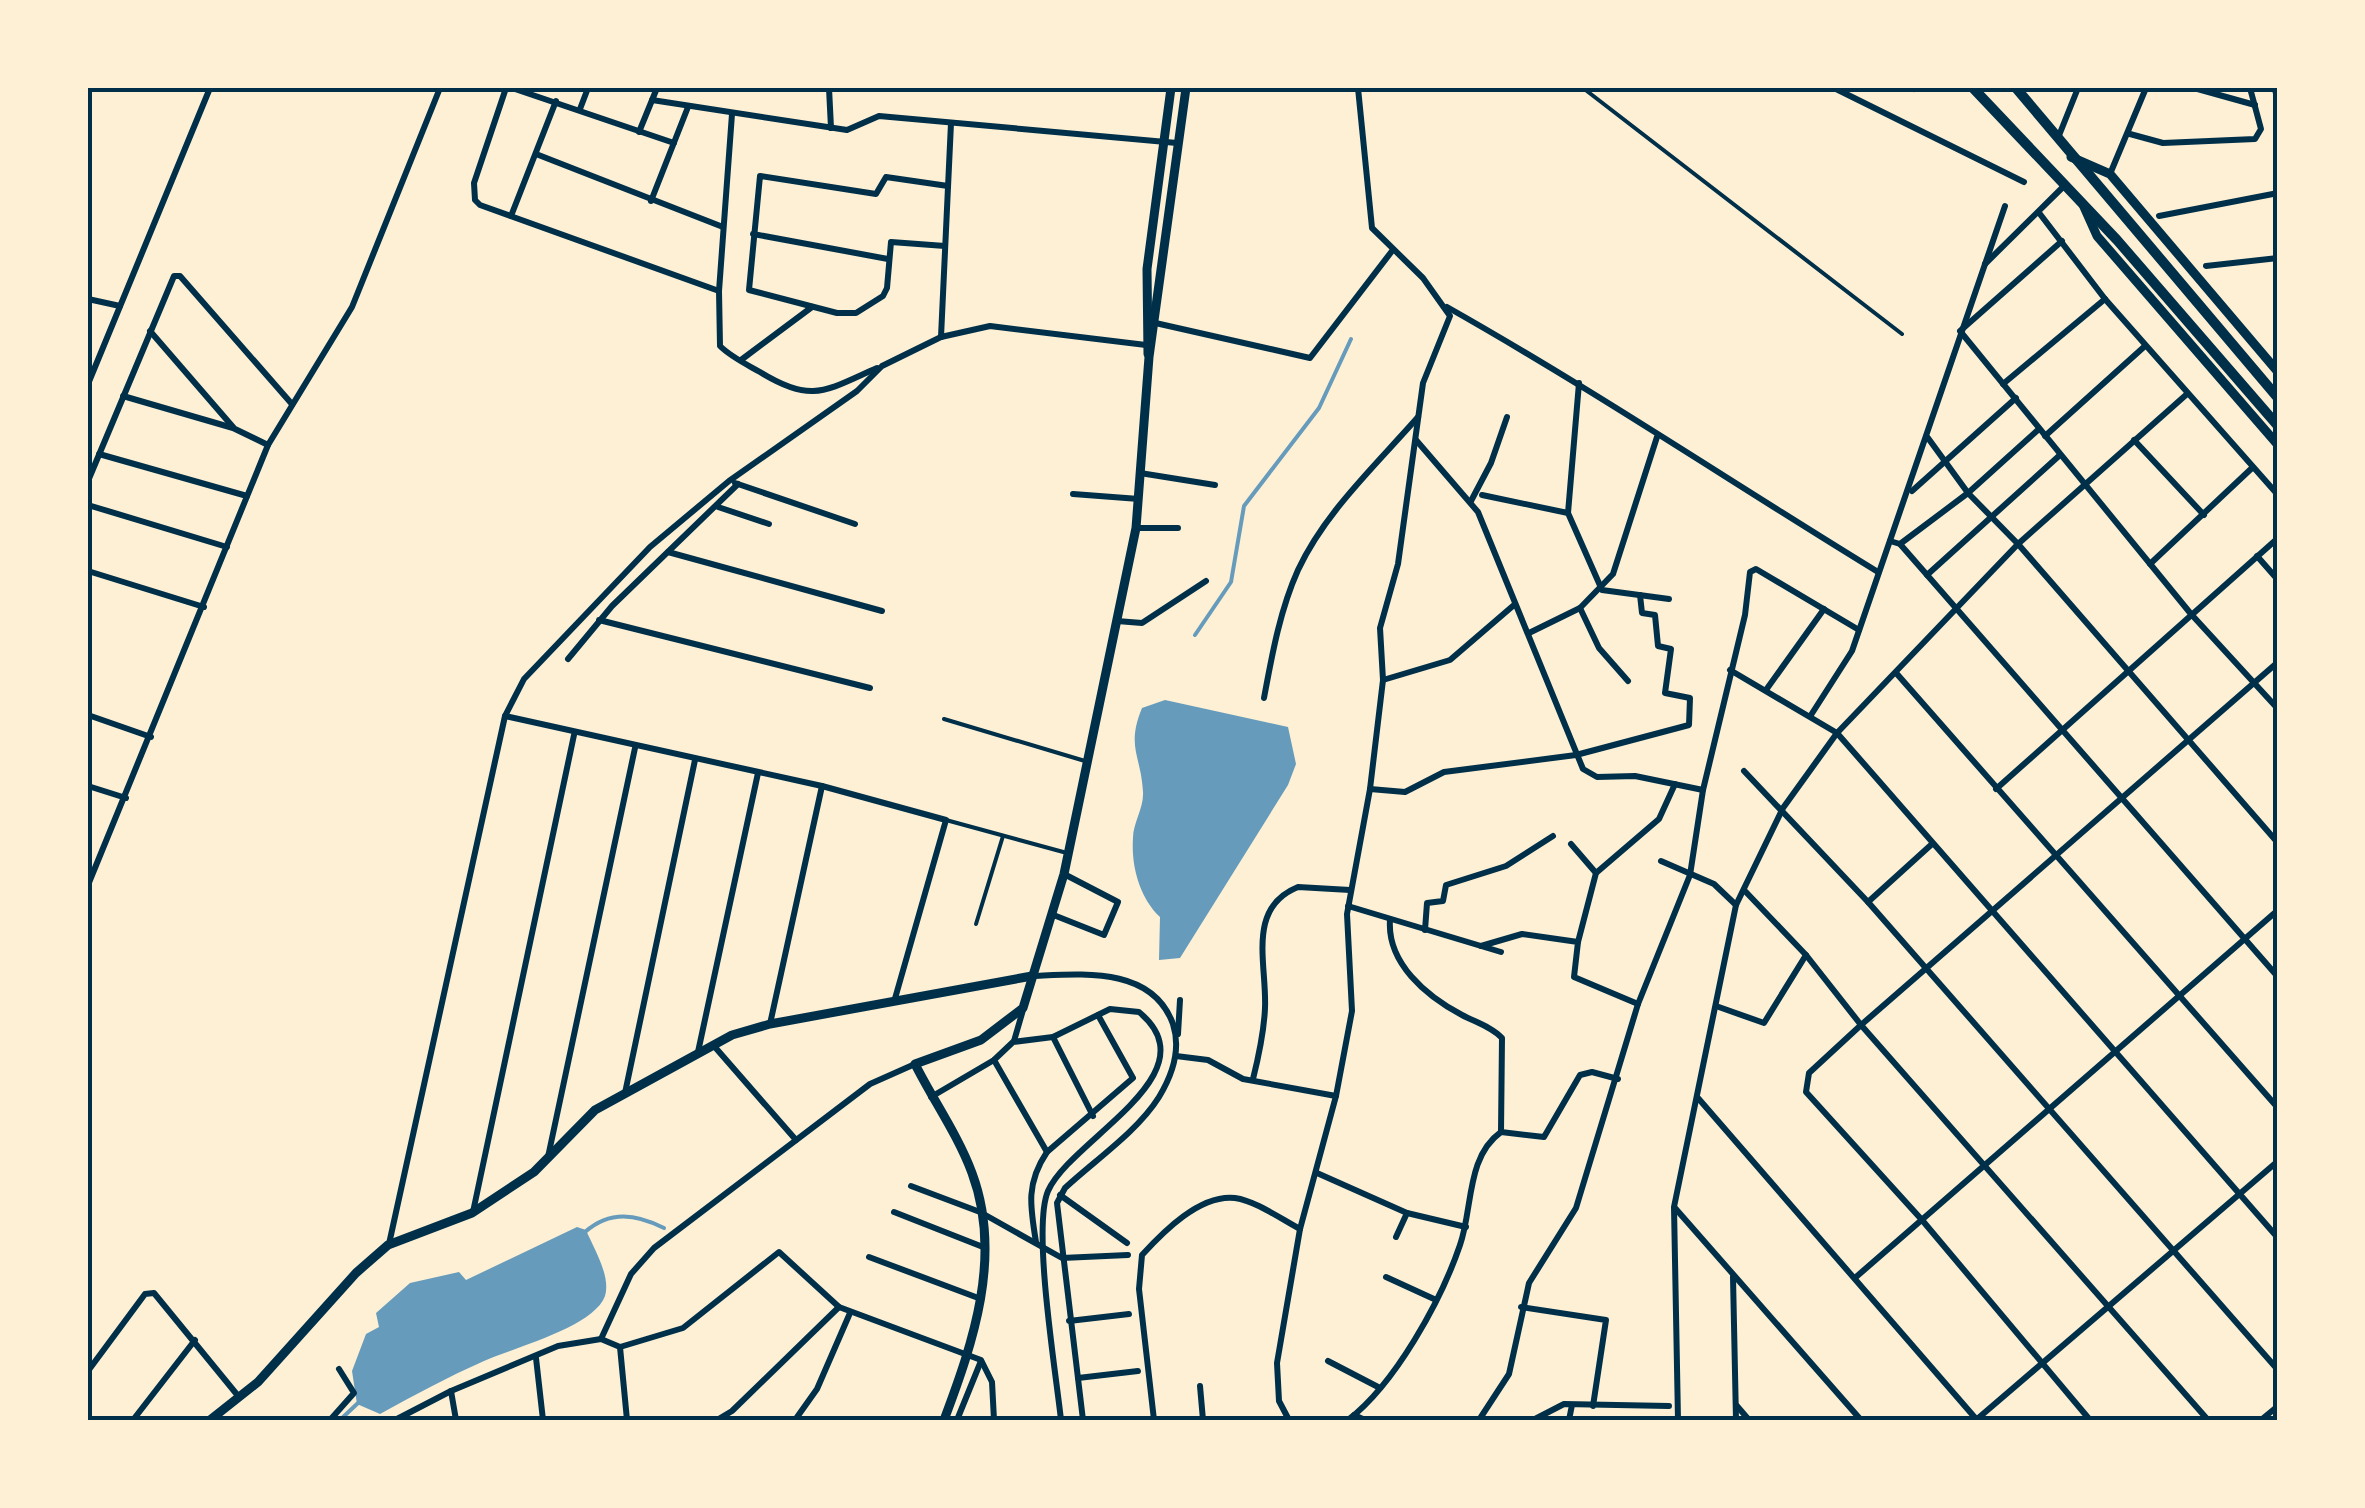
<svg xmlns="http://www.w3.org/2000/svg" width="2365" height="1508" viewBox="0 0 2365 1508" font-family="'Open Sans',sans-serif">
<rect width="100%" height="100%" fill="#fdf0d5"/>
<g fill="#669bbc">
<path d="M1165,700L1288,727L1296,764L1288,785L1180,958L1159,960L1160,917C1140,898 1131,867 1133,838C1133,823 1144,808 1143,792C1141,755 1126,747 1142,708Z"/>
<path d="M577,1227L586,1230C594,1249 611,1276 605,1296C594,1327 513,1348 484,1361C448,1377 414,1395 380,1414L357,1404L352,1371L366,1334L379,1327L376,1313L410,1283L459,1272L466,1280Z"/>
</g>
<g fill="none" stroke-linecap="round" stroke-linejoin="round">
<g stroke="#669bbc" stroke-width="4">
<polyline points="1195,635 1231,582 1244,506 1319,408 1351,339"/>
<path d="M585,1232C610,1210 636,1214 664,1228"/>
<polyline points="340,1420 358,1403"/>
</g>
<g stroke="#003049" stroke-width="4">
<polyline points="1583,88 1902,334"/>
<polyline points="944,719 1085,761"/>
<polyline points="946,820 1067,853"/>
<polyline points="976,924 1003,836"/>
</g>
<g stroke="#003049" stroke-width="6">
<polyline points="304,88 306,88"/>
<polyline points="506,88 474,183 475,200 480,205 719,291"/>
<polyline points="512,88 674,143"/>
<polyline points="829,88 831,128"/>
<polyline points="1834,88 2024,182"/>
<polyline points="2194,88 2255,105"/>
<polyline points="1914,89 1915,88"/>
<polyline points="652,100 847,130 879,116 1177,143"/>
<polyline points="580,109 588,88"/>
<path d="M732,114L719,291L720,346C731,357 746,364 760,372C812,404 825,391 877,368"/>
<polyline points="639,132 657,88"/>
<polyline points="2130,134 2163,143 2255,139 2261,129 2250,88"/>
<polyline points="2058,138 2078,88"/>
<polyline points="536,154 723,227"/>
<polyline points="2110,174 2146,88"/>
<polyline points="651,201 688,107"/>
<polyline points="2040,214 2105,299 2278,495"/>
<polyline points="511,216 556,101"/>
<polyline points="2159,216 2278,193"/>
<polyline points="753,234 888,259"/>
<polyline points="2062,241 1960,331 2191,614 2278,709"/>
<polyline points="945,246 891,242 887,288 883,296 856,313 837,313 749,290 760,176 876,194 886,177 948,186"/>
<polyline points="1985,264 2063,187"/>
<polyline points="2206,266 2278,258"/>
<polyline points="88,299 120,306"/>
<path d="M1447,307C1594,390 1734,484 1878,572"/>
<polyline points="1151,322 1310,358 1392,251"/>
<polyline points="150,331 233,427"/>
<polyline points="941,337 951,123"/>
<polyline points="741,360 812,307"/>
<polyline points="1579,383 1568,513 1602,590 1669,599"/>
<polyline points="88,384 210,88"/>
<polyline points="2003,384 2105,299"/>
<polyline points="123,396 233,428 268,445"/>
<polyline points="2045,436 2145,346"/>
<polyline points="1928,438 1968,493 2018,544 2278,843"/>
<polyline points="1416,440 1478,512 1583,769 1597,777 1635,776 1703,790"/>
<polyline points="2134,440 2204,515"/>
<polyline points="99,454 247,496"/>
<polyline points="1140,473 1215,485"/>
<polyline points="88,481 174,276 180,276 291,403"/>
<polyline points="735,483 855,524"/>
<polyline points="1912,491 2016,398"/>
<polyline points="1073,494 1139,499"/>
<polyline points="1482,495 1568,513"/>
<polyline points="1471,501 1491,463 1507,417"/>
<polyline points="88,505 227,547"/>
<polyline points="718,507 769,524"/>
<polyline points="1136,528 1178,528"/>
<polyline points="1890,541 1900,544 2278,977"/>
<polyline points="1900,544 1968,493 2039,429"/>
<polyline points="668,552 882,611"/>
<polyline points="2257,556 2278,580"/>
<polyline points="2150,564 2252,468"/>
<polyline points="88,571 204,607"/>
<polyline points="1927,575 2060,455"/>
<polyline points="1580,608 1599,648 1628,681"/>
<polyline points="599,620 870,688"/>
<polyline points="1117,621 1142,623 1206,581"/>
<polyline points="1529,633 1580,608 1613,574 1657,437"/>
<polyline points="568,659 612,606 738,484"/>
<polyline points="1730,670 1837,733 2278,1238"/>
<polyline points="1897,674 2278,1108"/>
<polyline points="1383,680 1450,660 1514,605"/>
<polyline points="1766,690 1824,609"/>
<path d="M1264,698C1272,655 1280,610 1298,570C1325,512 1376,465 1418,417"/>
<polyline points="88,715 151,737"/>
<polyline points="1811,715 1852,651 2005,206"/>
<polyline points="505,716 822,786 946,820 894,1002"/>
<polyline points="1744,771 1868,902 2278,1370"/>
<polyline points="88,786 126,798"/>
<polyline points="1370,789 1405,792 1444,772 1576,755 1689,725 1690,698 1665,693 1671,649 1658,646 1655,615 1642,613 1640,595"/>
<polyline points="1996,789 2278,538"/>
<polyline points="1571,844 1596,873"/>
<polyline points="1661,861 1714,884 1736,905"/>
<polyline points="88,885 268,445 352,307 440,88"/>
<polyline points="1744,890 1806,955 1861,1025 2208,1420"/>
<polyline points="1868,902 1932,844"/>
<polyline points="1348,906 1501,952"/>
<polyline points="1051,914 1104,935 1118,902 1064,874"/>
<path d="M1390,920C1387,963 1426,996 1462,1015C1475,1022 1492,1027 1502,1038L1501,1132"/>
<polyline points="1425,930 1427,903 1443,901 1446,885 1506,866 1553,836"/>
<polyline points="1578,942 1596,873 1659,819 1675,784"/>
<polyline points="1481,946 1522,934 1578,942 1574,977 1638,1004"/>
<path d="M1032,976C1082,974 1152,966 1173,1024C1181,1049 1173,1074 1159,1097C1137,1132 1095,1160 1065,1188L1057,1203L1083,1420"/>
<polyline points="1716,1006 1764,1023 1806,955"/>
<polyline points="770,1024 822,786"/>
<polyline points="1178,1034 1180,1000"/>
<polyline points="1053,1037 1093,1116"/>
<polyline points="1014,1041 1023,1010"/>
<polyline points="714,1046 796,1140"/>
<polyline points="698,1052 758,773"/>
<polyline points="1176,1056 1208,1060 1243,1079 1336,1096"/>
<polyline points="994,1060 1047,1152"/>
<path d="M1253,1079C1259,1055 1264,1032 1265,1008C1267,964 1246,908 1298,887L1350,890"/>
<polyline points="625,1093 695,760"/>
<path d="M931,1097L994,1060L1013,1042L1053,1037L1110,1009L1139,1012C1214,1074 1071,1139 1048,1191C1032,1228 1056,1373 1061,1420"/>
<polyline points="1698,1098 1977,1420"/>
<polyline points="1501,1132 1544,1137 1580,1075 1592,1072 1618,1079"/>
<polyline points="548,1157 635,748"/>
<polyline points="1317,1173 1407,1213 1466,1227"/>
<polyline points="911,1186 980,1212 1062,1258 1128,1255"/>
<polyline points="1060,1195 1127,1243"/>
<polyline points="1675,1208 1861,1420"/>
<polyline points="473,1212 574,735"/>
<polyline points="894,1212 983,1247"/>
<polyline points="1396,1237 1407,1213"/>
<path d="M1036,1242C1030,1206 1026,1183 1047,1152L1133,1078L1098,1015"/>
<polyline points="389,1244 505,716 524,679 650,547 729,481 857,391 882,366 941,337 990,326 1146,345"/>
<polyline points="869,1257 981,1299"/>
<polyline points="1386,1277 1434,1299"/>
<polyline points="1733,1277 1736,1420"/>
<polyline points="1856,1277 2278,910"/>
<polyline points="1521,1307 1606,1320 1593,1406"/>
<polyline points="1069,1321 1129,1314"/>
<polyline points="601,1339 631,1274 654,1248 870,1084 915,1064"/>
<polyline points="620,1347 627,1420"/>
<polyline points="536,1358 543,1420"/>
<polyline points="1328,1361 1380,1388"/>
<polyline points="88,1371 145,1294 154,1293 239,1397"/>
<polyline points="1078,1378 1138,1371"/>
<polyline points="1200,1386 1203,1420"/>
<polyline points="451,1391 456,1420"/>
<polyline points="1737,1406 1749,1420"/>
<polyline points="1354,1415 1365,1420"/>
<polyline points="133,1420 195,1340"/>
<polyline points="330,1420 354,1393 339,1369"/>
<polyline points="395,1420 451,1391 558,1346 601,1339 620,1347 683,1328 779,1252 839,1307 981,1360 992,1382 994,1420"/>
<polyline points="717,1420 732,1411 839,1307"/>
<polyline points="795,1420 817,1389 850,1313"/>
<polyline points="957,1420 981,1361"/>
<path d="M1154,1420L1139,1289L1142,1255C1163,1232 1200,1194 1235,1198C1256,1201 1281,1219 1300,1229"/>
<polyline points="1289,1420 1279,1401 1277,1363 1300,1229 1336,1096 1352,1011 1347,914 1370,789 1383,680 1380,628 1398,564 1423,383 1450,316 1423,278 1372,228 1358,88"/>
<path d="M1348,1420C1395,1384 1441,1301 1460,1245C1473,1208 1466,1157 1501,1132"/>
<polyline points="1479,1420 1509,1374 1529,1283 1576,1208 1638,1004 1690,875 1703,790 1745,615 1750,572 1756,569 1859,630"/>
<polyline points="1533,1420 1564,1404 1669,1406"/>
<polyline points="1569,1420 1572,1405"/>
<polyline points="1678,1420 1674,1207 1736,905 1783,808 1837,733 2018,544 2187,394"/>
<polyline points="1976,1420 2278,1161"/>
<polyline points="2090,1420 1922,1220 1806,1092 1809,1073 1861,1025 2278,662"/>
<polyline points="2261,1420 2278,1406"/>
</g>
<g stroke="#003049" stroke-width="9">
<polyline points="2276,88 2278,95"/>
<polyline points="2071,157 2110,174 2278,372"/>
<polyline points="2084,207 2097,236 2278,445"/>
<polyline points="1148,354 1147,269 1171,88"/>
<polyline points="210,1420 258,1382 356,1273 388,1245 472,1213 534,1172 595,1110 732,1035 770,1024 1032,976"/>
<path d="M944,1420C973,1343 1003,1256 972,1173C958,1135 933,1100 915,1064L981,1040L1023,1008L1064,874L1136,528L1149,357L1186,88"/>
</g>
<g stroke="#003049" stroke-width="10">
<polyline points="1973,88 2117,240 2278,426"/>
<polyline points="2016,88 2278,398"/>
</g>
</g>
<rect width="2365" height="1508" fill="none" stroke="#fdf0d5" stroke-width="180"/>
<rect x="90" y="90" width="2185" height="1328" fill="none" stroke="#003049" stroke-width="4"/>
</svg>
